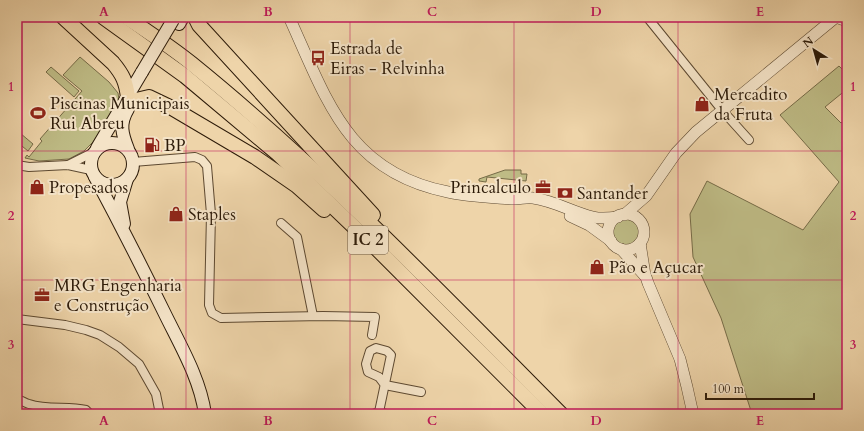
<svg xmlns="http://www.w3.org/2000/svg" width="864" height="431" viewBox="0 0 864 431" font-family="Cardo,serif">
<rect width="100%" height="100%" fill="#eed4a9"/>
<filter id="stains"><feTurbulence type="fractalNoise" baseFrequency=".005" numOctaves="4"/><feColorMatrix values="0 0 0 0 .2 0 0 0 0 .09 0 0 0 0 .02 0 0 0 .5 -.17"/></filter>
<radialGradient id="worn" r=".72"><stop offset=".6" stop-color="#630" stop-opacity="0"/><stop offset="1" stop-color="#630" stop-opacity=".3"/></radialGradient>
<g fill="#bebb85" stroke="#766b47">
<polygon points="80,57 109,82 118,93 119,100 111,115 93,142 84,151 69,159 39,161 25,158 27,155 29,157 42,141 40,139 82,91 63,75"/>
<polygon points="839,66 847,74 847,89 825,107 841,123 847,119 847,414 752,414 721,318 693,257 690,214 707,181 803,230 839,182 780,115"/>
<polygon points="51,67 79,91 74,97 46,72"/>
<polygon points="20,133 33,144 28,151 17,142 17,136"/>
<polygon points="505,170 521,170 521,174 527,174 526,181 487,177 486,182 479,181 479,179"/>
<circle cx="626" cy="232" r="13"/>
</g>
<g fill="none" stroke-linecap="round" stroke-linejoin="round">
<g stroke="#5d4931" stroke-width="10">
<g id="minor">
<polyline points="647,17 722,110 749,140"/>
<polyline points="133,162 195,157 202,160 207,166 211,214 209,305 212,313 221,318 323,316 375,317 372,335"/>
<polyline points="17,165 29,167 68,165 91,170"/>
<polyline points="68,165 94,152"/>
<polyline points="281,223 297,237 313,316"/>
<polyline points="17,319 65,325 86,330 100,335 119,347 139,364 156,394 160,414"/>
<path d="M17,399C21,400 25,403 29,404C47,410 68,406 86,410L90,414"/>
<polyline points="379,412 391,355 387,351 376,348 370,351 366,364 368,372 379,377 385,385 421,392"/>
<polyline points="373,414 379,412 387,414"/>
</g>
</g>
<g stroke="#5d4931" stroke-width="12">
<g id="tertiary">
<path d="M289,17C327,100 347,172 448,192C468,196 495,198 515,199C521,199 527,197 533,198C555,201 572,212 593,217C601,219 610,218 618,217"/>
<polyline points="836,17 847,21"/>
<circle cx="626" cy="232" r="18"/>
<polyline points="624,215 646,196 676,153 696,132 836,17"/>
<polyline points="570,216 589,225 611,241"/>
<polyline points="640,243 645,275"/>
<polyline points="621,249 646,277 648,283 680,359 687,387 693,414"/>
</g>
</g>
<g stroke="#2d1b09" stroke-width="14">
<g id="secondary">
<polyline points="179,24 183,17"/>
<circle cx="112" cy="164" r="21"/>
<polyline points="97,148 142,72"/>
<path d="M128,149C122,134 119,124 128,109"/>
<path d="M95,177C119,222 142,267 164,312C180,345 200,378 205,414"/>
<polyline points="124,224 120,202 127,179"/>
</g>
</g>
<g stroke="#2d1b09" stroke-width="16">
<g id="trunk">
<path d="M63,17L113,63C123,75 126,82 128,97"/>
<polyline points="103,17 185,76 278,154 377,249 542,414"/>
<path d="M126,17C148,32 171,47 192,64C324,171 442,294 561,414"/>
<polyline points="195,17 199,25 373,215"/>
<polyline points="132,101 149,97 172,108 255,157 297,186 324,210"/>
</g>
</g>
<use href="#minor" stroke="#f4e3c7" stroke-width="8"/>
<use href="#tertiary" stroke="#f4e3c7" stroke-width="11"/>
<use href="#secondary" stroke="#f4e3c7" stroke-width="12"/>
<use href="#trunk" stroke="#eed4a9" stroke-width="14"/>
<g stroke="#2d1b09" stroke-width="14" stroke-linecap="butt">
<polyline id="secondary-bridge" points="142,72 173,20"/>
</g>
<use href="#secondary-bridge" stroke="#f4e3c7" stroke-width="12"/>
</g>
<path fill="none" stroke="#c2185b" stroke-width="1" stroke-opacity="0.55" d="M186,17V414M350,17V414M514,17V414M678,17V414M17,151H847M17,280H847"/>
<defs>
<g id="bus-bare" transform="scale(1.2)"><path d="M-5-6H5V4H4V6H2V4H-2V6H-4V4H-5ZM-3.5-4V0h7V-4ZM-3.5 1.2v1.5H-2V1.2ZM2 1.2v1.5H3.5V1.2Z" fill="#8f2418" stroke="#f4e3c7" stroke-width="2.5" paint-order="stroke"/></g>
<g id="shop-bare" transform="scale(1.2)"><path d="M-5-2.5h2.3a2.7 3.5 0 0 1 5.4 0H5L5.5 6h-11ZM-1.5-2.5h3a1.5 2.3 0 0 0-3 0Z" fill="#8f2418" stroke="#f4e3c7" stroke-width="2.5" paint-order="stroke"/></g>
<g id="stadium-bare" transform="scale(1.2)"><path d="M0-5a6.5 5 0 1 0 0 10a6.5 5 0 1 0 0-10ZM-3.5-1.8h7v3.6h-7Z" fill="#8f2418" stroke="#f4e3c7" stroke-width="2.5" paint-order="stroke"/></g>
<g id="fuel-bare" transform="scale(1.2)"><path d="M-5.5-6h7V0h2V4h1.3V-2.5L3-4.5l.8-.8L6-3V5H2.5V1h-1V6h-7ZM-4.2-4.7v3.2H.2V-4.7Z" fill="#8f2418" stroke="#f4e3c7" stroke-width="2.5" paint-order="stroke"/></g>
<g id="office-bare" transform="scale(1.2)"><path d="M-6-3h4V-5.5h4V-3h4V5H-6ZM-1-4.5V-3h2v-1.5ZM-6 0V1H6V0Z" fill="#8f2418" stroke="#f4e3c7" stroke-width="2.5" paint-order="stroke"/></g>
<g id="bank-bare" transform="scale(1.2)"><path d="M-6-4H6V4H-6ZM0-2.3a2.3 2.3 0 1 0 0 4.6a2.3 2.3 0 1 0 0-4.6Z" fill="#8f2418" stroke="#f4e3c7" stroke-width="2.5" paint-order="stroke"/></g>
</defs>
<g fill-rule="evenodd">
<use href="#bus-bare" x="318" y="58"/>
<use href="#shop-bare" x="702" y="104"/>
<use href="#stadium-bare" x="38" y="113"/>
<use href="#fuel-bare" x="152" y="145"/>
<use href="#shop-bare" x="37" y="187"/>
<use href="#office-bare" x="543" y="187"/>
<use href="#bank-bare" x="565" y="193"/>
<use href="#shop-bare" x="176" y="214"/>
<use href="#shop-bare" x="597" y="267"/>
<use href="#office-bare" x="42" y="295"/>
</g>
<g text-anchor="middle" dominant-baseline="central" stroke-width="4" stroke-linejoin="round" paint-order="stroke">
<rect fill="#f4e3c7" stroke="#695742" stroke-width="1" x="348" y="226" width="40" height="28" rx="3"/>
<g font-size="16" font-weight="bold" fill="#2d1b09">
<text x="368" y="240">IC 2</text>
</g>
<g font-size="17" fill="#2d1b09" stroke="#f4e3c7" text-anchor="start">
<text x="330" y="48">Estrada de<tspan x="330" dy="20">Eiras - Relvinha</tspan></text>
<text x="714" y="94">Mercadito<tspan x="714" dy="20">da Fruta</tspan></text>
<text x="50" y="103">Piscinas Municipais<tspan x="50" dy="20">Rui Abreu</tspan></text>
<text x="164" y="145">BP</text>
<text x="49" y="187">Propesados</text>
<text x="531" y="187" text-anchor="end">Princalculo</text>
<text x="577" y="193">Santander</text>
<text x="188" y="214">Staples</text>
<text x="609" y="267">Pão e Açucar</text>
<text x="54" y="285">MRG Engenharia<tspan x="54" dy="20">e Construção</tspan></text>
</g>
</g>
<rect width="864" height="431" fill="none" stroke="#eed4a9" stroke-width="44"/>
<g transform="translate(814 50) rotate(323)" stroke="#f4e3c7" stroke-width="3" paint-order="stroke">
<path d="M0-3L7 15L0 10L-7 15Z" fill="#2d1b09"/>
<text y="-6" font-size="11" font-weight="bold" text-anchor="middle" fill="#2d1b09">N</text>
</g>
<path d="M706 393v6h108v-6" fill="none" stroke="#2d1b09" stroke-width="2"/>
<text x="712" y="393" font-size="12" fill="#2d1b09" stroke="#f4e3c7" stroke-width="3" paint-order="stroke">100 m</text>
<rect x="22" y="22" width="820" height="387" fill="none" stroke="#c2185b" stroke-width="1.5"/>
<g font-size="13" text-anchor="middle" font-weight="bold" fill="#c2185b">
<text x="104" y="16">A</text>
<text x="268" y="16">B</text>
<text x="432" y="16">C</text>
<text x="596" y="16">D</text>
<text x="760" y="16">E</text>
<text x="11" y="91">1</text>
<text x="853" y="91">1</text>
<text x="11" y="220">2</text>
<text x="853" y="220">2</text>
<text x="11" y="349">3</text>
<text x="853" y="349">3</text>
<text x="104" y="425">A</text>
<text x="268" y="425">B</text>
<text x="432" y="425">C</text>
<text x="596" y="425">D</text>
<text x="760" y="425">E</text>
</g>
<rect width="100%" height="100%" filter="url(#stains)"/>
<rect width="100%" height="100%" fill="url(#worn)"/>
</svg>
